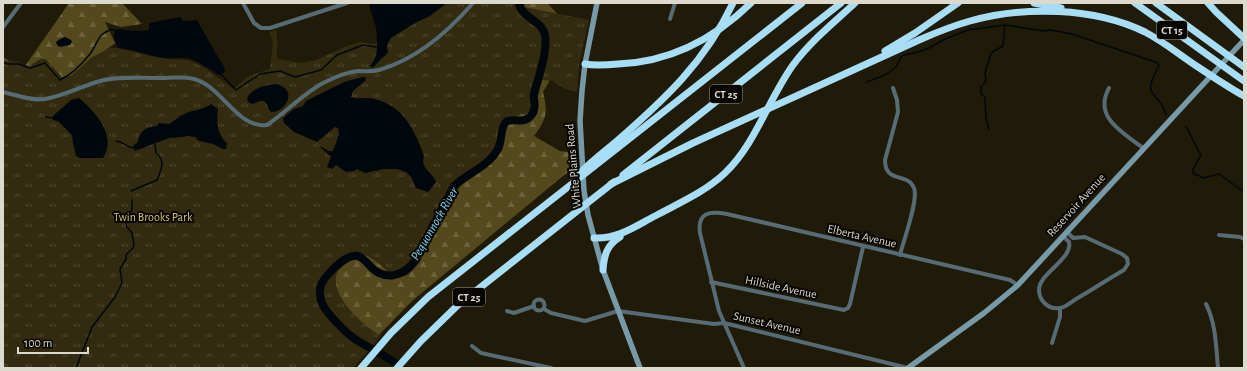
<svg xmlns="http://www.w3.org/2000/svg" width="1247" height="371" viewBox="0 0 1247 371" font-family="'Alegreya Sans',sans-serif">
<defs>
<pattern id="forest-firs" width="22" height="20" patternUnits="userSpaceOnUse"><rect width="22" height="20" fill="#54491c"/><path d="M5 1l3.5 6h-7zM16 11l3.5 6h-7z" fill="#6c633c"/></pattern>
<pattern id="park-tufts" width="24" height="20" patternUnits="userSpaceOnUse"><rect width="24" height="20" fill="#322b0f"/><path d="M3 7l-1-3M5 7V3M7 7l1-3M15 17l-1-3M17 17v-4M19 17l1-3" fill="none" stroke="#4f4931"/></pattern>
</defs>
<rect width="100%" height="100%" fill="#201b08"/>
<g fill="url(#forest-firs)">
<polygon points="69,3 122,3 142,24 121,27 105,22 115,43 83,68 61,83 3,74 3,57 23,69"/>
<path d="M478,3H547L563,20C555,36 560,41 558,57C556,70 550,81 543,92C548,112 547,118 534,136L560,151L568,152L569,171L412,301L374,340L350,368H217L171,345L140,326L88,269L62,256L14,192L3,182V173L22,181L42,199L64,222L82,244L90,249L94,246L92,240L83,234C85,226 82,219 83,210L97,217L105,212L115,189L128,184L127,173L132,158L136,154L169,142L189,138L221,152L236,148L259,138L286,130L308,148L315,156L313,169L317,180L329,197L334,218L341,226L345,224C361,230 365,234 382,227L387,216L399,204L426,205L436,193L449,176L450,158L461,149L482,141L512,105L519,56L506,47L482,34L488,26L485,17L477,5Z"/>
</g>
<path fill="url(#park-tufts)" d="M440,3H525L524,7L589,20L579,65L577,92L565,89L553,81L542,80L539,93L530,112L518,116H508C499,128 492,131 499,146C497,149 496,152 494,154C491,158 485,160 481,163C476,167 471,173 467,178C458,189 450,202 444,214C434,232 424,262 409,274C391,287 377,252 359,255C354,256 350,260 346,263C316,283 360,324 380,335C373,347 362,357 353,368H3V60L6,61H13L29,66L40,59H46L62,77L71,76L92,57L110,48H117L165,59L189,60L205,68L233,89L249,76L270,69L273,42L269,32L277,30V59L301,63L316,60L347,46L360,42L371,44L384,42Z"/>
<g fill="#00080e">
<path d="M369,3H447L430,16L415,23L391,38L387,45L388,52L386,55L381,59L373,68L370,66C372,63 375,59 376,55C378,50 377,30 375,24C373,17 370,11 369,3Z"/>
<path d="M180,17L183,21L197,20L225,69L224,73L218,75C210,69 201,63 191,59C184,57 174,59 166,58C150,57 134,49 118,48C115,42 112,35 116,29C127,30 138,32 149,30V23Z"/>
<polygon points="65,37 71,40 72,42 70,45 60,47 57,45 56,42 60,39"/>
<path d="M363,77H365L366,80L353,91L351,97C356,99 361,98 366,98C372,98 379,100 384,102C406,112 415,132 423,153C425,157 422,160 424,165C427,172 434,175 436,182L428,192L416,188L411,177L406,172L397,169H384L365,173L357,169L354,171L346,172L336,165L332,169L327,167L331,157L318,145L329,151H333L339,134L338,128L335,127L317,142L294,132L284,123L283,118L294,109L303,106L306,101L344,82Z"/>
<path d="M276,84C301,91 283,113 271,112C268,109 268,104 264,101H260L253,104L248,102L247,98C252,88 265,85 276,84Z"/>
<path d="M79,98C95,111 118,137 103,158H80L76,156L73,143L72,135L59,122L53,120V116L71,100Z"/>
<path d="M211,104L218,109C216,120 217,135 227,143L226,149H223L213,144L199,141L195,137L188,136L183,137L169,138L135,151L133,146L138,142C139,130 147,127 157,126L159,123L169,124C176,120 181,114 189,112C196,110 206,108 211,104Z"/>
</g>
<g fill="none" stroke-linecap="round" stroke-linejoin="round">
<g stroke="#00080e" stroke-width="1.5">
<path d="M3,62L7,64H19L30,68L45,63L60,80C71,75 82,64 90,54C99,42 96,35 112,29L116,31"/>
<polyline points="220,73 236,90 260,74 280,71 295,77 321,70 337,55 363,45 376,47"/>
<path d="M867,82L887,74L896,67L901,57L904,55L918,52L929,48L945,39L968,30L1005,25L1044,31L1051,30L1072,34L1158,63L1159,66C1139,101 1160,89 1166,115"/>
<polyline points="46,117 53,118"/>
<path d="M1186,127C1192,136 1195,146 1201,155L1193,169V173L1204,178L1219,174L1244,192"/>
<polyline points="989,129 986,119 985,97 981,94 981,87 986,81 985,73 990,56 992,52 1003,46 1005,25"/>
<path d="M116,141C124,142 128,148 134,148"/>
<path d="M131,191L157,180C161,171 166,160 156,153L155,144"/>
<polyline points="76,368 92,327 115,297 122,283 120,269 126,259 126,255 133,248 134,244 132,233 127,227 125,220 132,210 132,200"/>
</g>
<path stroke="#00080e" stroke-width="8" d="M401,368C387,355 370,349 355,339C347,334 325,312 322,303C320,298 319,290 321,285C323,279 330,273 334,268C340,263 349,254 358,256C364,258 368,264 372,268C386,281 403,276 414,262L454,186C468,173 488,167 498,149C502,142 500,130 505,123C510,117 520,123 527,119C530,117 534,113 534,109C536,105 533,99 534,94C538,77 548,53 545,35C542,20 521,18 519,3"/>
<g stroke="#566b74" stroke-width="4">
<polyline points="243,3 254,23 261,28 270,28 347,3"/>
<polyline points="670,19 675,3"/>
<polyline points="3,27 21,3"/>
<path d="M893,88L897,100L898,112L885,160C885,184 908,172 914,188C919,199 903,242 900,255"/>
<path d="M1109,88C1093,117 1122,132 1143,148"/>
<path d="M3,92C16,95 31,101 45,99C64,96 82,86 100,81C119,76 139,78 158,78C170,78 183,76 194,79C222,86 237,129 267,125C286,112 303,94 323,83C333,78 347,72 358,71C366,71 372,72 379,70C417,59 448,32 473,3"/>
<polyline points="1219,235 1240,237 1244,239"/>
<path d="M1063,236L1069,242C1073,259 1039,273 1039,290C1039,301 1049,310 1060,308C1066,307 1071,302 1076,299C1092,290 1108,279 1124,270L1128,264L1127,258L1122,254L1085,237L1073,238L1067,232"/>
<polyline points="711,282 844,310 848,308 850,304 863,247"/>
<circle cx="539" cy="305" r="5.5"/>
<path d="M1206,304C1216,324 1216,346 1218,368"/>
<polyline points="544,309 551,313 585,321 618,311 714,324 724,323 908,368"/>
<polyline points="507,311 514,313 534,306"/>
<polyline points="1052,343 1060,317 1060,308"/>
<polyline points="472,346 481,353 551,368"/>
<path d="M744,368L719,311L700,233C697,212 710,211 727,214L1010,280L1018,285"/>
</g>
<g stroke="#779aa8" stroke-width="5.5">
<polyline points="597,3 585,64 582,91 580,121 584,191 588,215 603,270 640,368"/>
<polyline points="908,368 984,313 1018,285 1244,40"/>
</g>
<g stroke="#a7def5" stroke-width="7">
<polyline points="1034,3 1061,8"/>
<polyline points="1135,3 1244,81"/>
<polyline points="1156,3 1244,67"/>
<polyline points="1208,3 1216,12 1244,38"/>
<polyline points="885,51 915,33 958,3"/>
<path d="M585,64C596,66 607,65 618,64C670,62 714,39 751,3"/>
<path d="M580,173C592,161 605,151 617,141C665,99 705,62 733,3"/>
<polyline points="623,175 841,3"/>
<path d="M611,184L693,143L919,40C935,33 952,26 970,21C1024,6 1094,7 1145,32C1164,42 1180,55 1198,67C1213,77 1228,87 1244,96"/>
<path d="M594,238C618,239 634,227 655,216C679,203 705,192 725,173C756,143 768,100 793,65C810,42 833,23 855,3"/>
<path d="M603,270C604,255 607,245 620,237"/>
<polyline points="361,368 391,333 428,297 802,3"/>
<polyline points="397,368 421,341 458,305 614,182"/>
</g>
</g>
<g text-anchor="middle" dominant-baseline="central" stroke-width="4" stroke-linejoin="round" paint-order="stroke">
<g fill="#080602" stroke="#9c9a90" stroke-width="1">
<rect x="1157" y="21" width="30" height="18" rx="3"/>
<rect x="710" y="85" width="32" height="18" rx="3"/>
<rect x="453" y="288" width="32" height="18" rx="3"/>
</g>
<g font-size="11" font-weight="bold" fill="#dcd9cd">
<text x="1172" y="30">CT 15</text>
<text x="726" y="94">CT 25</text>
<text x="469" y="297">CT 25</text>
</g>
<g font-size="12" fill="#dcd9cd" stroke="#080602">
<text transform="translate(573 166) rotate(-95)">White Plains Road</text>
<text transform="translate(1076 205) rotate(-48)">Reservoir Avenue</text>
<text transform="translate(862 236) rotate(13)">Elberta Avenue</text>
<text transform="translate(781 287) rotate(12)">Hillside Avenue</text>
<text transform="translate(767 323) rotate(13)">Sunset Avenue</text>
</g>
<g font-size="12" fill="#d4c279" stroke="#080602">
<text x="153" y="217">Twin Brooks Park</text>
</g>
<g font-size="13" font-style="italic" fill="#7dd3f3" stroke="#080602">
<text transform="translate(435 224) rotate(-60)">Pequonnock River</text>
</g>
</g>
<rect width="1247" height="371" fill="none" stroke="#dcd9cd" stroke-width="8"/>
<path d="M18 347v6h70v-6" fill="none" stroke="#dcd9cd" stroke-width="2"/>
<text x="24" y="347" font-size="12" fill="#dcd9cd" stroke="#080602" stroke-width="3" paint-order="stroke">100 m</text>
</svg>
